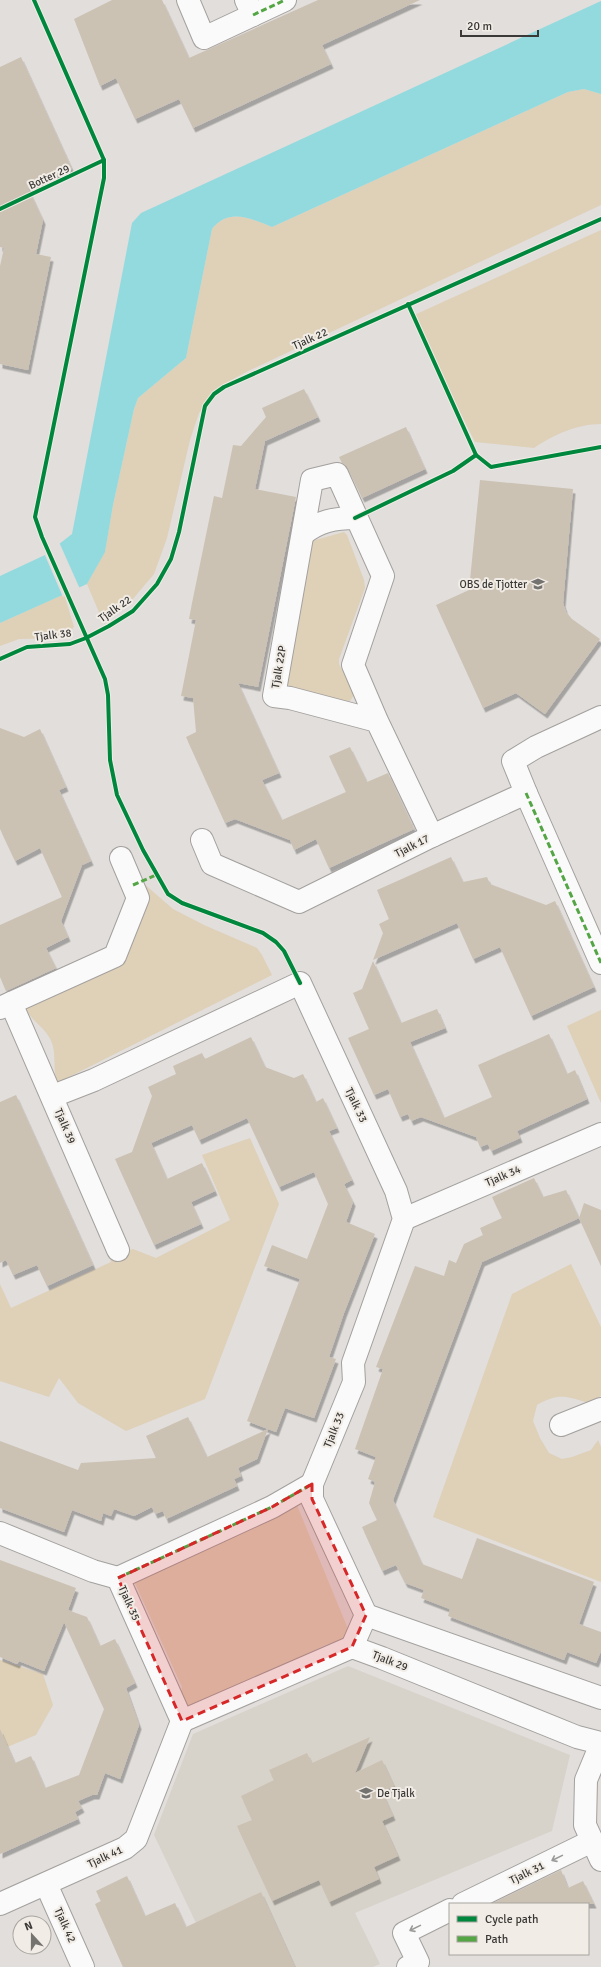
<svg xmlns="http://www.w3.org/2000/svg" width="601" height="1967" viewBox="0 0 601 1967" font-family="Signika,sans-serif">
<defs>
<filter id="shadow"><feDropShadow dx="2.5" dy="4.5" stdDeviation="0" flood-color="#0004"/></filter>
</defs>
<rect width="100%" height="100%" fill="#e1dedb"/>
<polygon fill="#d8d3ca" points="348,1666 570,1755 552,1831 355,1913 380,1964 373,1967 217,1967 154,1835 193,1734"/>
<g fill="#dfd0b8">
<path d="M584,89L601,94V205L248,371L224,384L199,413L190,440L167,538L154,574L132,600L104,624L87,584L105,551L113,505L134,409L138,398L186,358L212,229C229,207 251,219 272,227L568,92Z"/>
<path d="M601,230V424C577,424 553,435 534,448L475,442L412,316Z"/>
<polygon points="344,532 347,535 364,580 365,588 339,659 339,664 354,695 350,701 339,702 284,687 296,637 312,541"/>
<polygon points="64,594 74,627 64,638 19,639 0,646 0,623"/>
<path d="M135,876L173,909L204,925L257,948L262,955L272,975L57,1083C53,1070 56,1054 52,1043C46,1026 28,1021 24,1003L116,955Z"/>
<polygon points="601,1010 601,1103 567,1026"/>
<polygon points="250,1138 279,1204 205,1399 126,1431 78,1403 59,1378 49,1397 0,1381 0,1284 11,1308 111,1262 109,1255 133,1249 156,1258 230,1220 202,1155"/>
<path d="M571,1264L601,1327V1396L588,1403C566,1396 558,1393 537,1405L533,1421L540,1438L549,1453L562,1459L572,1457L591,1450L598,1440L601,1447V1582L433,1517L512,1294Z"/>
<polygon points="294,1498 351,1636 323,1646 176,1719 182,1687 129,1570"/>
<polygon points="0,1660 43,1674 53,1705 36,1735 0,1750"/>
</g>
<path fill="#93dade" d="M601,1V94L584,89L568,92L272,227C251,219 229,207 212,229L186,358L138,398L134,409L113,505L105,552L87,584L0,623V576L45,555L72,534L132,223L141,213Z"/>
<polygon fill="#e1dedb" points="59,542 80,589 63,597 44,553"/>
<g fill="#ccc2b4" filter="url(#shadow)">
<polygon points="112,0 162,0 189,58 318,0 420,0 322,45 331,64 193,128 179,99 135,119 116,78 100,86 74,19"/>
<polygon points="21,57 72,169 28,188 43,220 36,254 51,257 28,370 0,364 0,266 4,248 0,247 0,67"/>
<polygon points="304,389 318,417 265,441 255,489 296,497 258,687 238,683 279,773 262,780 282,820 346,792 329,756 350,747 367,782 388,773 414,829 329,868 316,839 294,850 290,840 235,819 225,823 186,737 196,732 193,698 181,696 196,620 189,619 192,603 214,496 222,498 233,445 241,446 266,417 262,408"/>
<polygon points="406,427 425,469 362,498 348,469 342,463 339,457"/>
<polygon points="480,480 573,489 563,603 566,612 572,619 600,639 545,714 516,693 483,708 436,605 469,590"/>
<polygon points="0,728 24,737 40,729 66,787 59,790 91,861 82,865 61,921 68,937 46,948 56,968 6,991 0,977 0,925 62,897 40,848 15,861 0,829"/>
<polygon points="451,857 463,882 487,877 490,884 546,905 555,901 594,987 531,1016 500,947 473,959 457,923 373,960 383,933 379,924 389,919 377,890"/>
<polygon points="373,961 401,1023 437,1009 445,1028 410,1042 444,1118 492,1097 478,1065 549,1034 567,1074 575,1070 587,1099 517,1131 520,1138 491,1151 488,1144 480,1147 476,1137 421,1117 411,1121 408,1114 400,1117 388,1089 374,1095 348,1038 369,1029 353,993 362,989"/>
<polygon points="251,1037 265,1067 294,1078 303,1074 316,1102 323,1098 337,1128 329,1131 352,1180 344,1184 353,1202 346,1222 375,1234 344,1313 329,1357 336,1359 314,1418 285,1408 276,1432 268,1429 257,1459 238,1468 241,1476 234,1479 237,1486 166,1519 163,1511 155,1514 152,1507 134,1516 114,1509 111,1516 103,1513 101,1521 72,1510 64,1532 0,1508 0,1441 78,1470 81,1463 156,1458 146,1436 188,1417 207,1457 268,1429 247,1421 300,1279 264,1266 272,1245 307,1259 328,1204 314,1172 279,1187 247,1118 199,1140 192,1125 151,1143 167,1179 202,1163 215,1191 191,1202 201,1224 154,1245 115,1159 132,1152 152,1096 148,1087 176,1074 173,1066 202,1053 205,1059"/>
<polygon points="16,1095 93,1265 47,1286 37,1265 13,1275 6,1260 0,1263 0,1102"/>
<polygon points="534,1178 543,1197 566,1190 579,1218 584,1203 601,1210 601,1266 579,1218 482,1262 393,1500 422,1564 462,1579 477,1538 594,1582 579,1624 601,1632 601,1651 596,1663 567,1652 564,1660 448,1616 450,1609 421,1598 424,1590 405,1583 396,1565 382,1571 362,1527 377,1520 369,1503 375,1482 368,1479 376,1457 355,1449 383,1369 376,1367 415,1266 444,1276 449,1260 456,1263 464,1244 483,1235 480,1228 502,1218 492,1197"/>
<polygon points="0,1560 76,1588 68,1610 87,1617 100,1646 115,1639 135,1683 126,1688 139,1725 120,1779 105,1773 97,1795 92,1795 78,1801 82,1808 75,1812 78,1819 0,1854 0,1729 15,1763 31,1756 45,1788 79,1775 104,1709 64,1622 44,1671 19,1661 17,1664 0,1657"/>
<polygon points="370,1737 355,1773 382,1760 394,1786 382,1792 393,1816 382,1821 398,1856 374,1867 379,1879 329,1902 319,1880 272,1901 237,1826 252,1820 241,1796 274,1780 269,1770 307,1753 312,1763"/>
<polygon points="561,1870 568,1888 583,1881 594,1904 491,1904"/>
<polygon points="127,1876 145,1916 175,1903 186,1927 261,1892 295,1967 123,1967 95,1904 101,1901 96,1891"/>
</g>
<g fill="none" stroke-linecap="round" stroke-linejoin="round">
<g stroke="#a3a09e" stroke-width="24">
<g id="minor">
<polyline points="188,0 204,38 253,15 246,0"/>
<polyline points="253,15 285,0"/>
<path d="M303,534C319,521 335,518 355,518"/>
<polyline points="377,721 290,698 274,696 312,480 337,474 383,576 353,665 377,721 432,836"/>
<polyline points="526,793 601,963"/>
<polyline points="202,840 212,864 299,902 432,836 526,793 513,761 536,747 601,717"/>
<polyline points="11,1003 118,1250"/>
<polyline points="0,1008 115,956 138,898 121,858"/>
<polyline points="53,1096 94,1080 300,983 396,1191 404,1219 353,1363 354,1382 312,1484 312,1499 366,1615 352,1647"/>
<polyline points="404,1219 601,1134"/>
<polyline points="561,1425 601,1409"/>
<polyline points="0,1533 93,1571 118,1578 182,1721"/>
<polyline points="118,1578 272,1507 312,1484"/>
<polyline points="366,1615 601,1698"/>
<polyline points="182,1721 352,1647 382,1658 577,1737 601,1743"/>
<polyline points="601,1744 586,1780 585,1825 601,1860"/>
<polyline points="46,1884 83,1967"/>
<polyline points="0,1904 125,1848 136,1839 182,1721"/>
<polyline points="463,1904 592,1841"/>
<polyline points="408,1967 418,1962 404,1933 450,1910"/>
</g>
</g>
<use href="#minor" stroke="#fafafa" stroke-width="22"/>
<g stroke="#54a645" stroke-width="3" stroke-dasharray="6 3" stroke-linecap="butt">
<polyline points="253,15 285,0"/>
<polyline points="526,793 601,963"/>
<polyline points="133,885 156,875"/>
<polyline points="118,1578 272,1507 312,1484"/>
</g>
<g stroke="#f1ece5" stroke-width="6">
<g id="cycleway">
<polyline points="34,0 104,160 104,178 35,517 42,537 105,679 108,695 110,760 117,795 143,850 168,894 182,903 263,933 276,942 284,951 300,983"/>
<polyline points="0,209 104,160"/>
<polyline points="408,304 476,455 491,467 601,447"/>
<polyline points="355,518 453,471 476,455"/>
<polyline points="0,659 27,647 70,644 86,638 109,626 133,611 157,584 171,559 179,532 205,406 214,394 224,387 601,219"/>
</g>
</g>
<use href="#cycleway" stroke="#00873e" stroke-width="4"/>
</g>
<defs><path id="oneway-shaft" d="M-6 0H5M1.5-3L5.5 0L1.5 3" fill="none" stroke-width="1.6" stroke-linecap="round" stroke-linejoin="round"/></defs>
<g stroke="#9a9a98">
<use href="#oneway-shaft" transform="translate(557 1858) rotate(154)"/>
<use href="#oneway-shaft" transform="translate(415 1928) rotate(154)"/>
</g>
<path fill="#d62828" fill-opacity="0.2" stroke="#d62828" stroke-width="3" stroke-dasharray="8 5" stroke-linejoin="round" d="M312,1484V1499L366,1615L352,1647L182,1721L118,1578L272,1507Z"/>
<defs>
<g id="school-bare" transform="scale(1.08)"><path d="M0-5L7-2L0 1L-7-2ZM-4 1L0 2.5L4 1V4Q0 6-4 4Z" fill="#757370" stroke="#f1ece5" stroke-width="2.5" paint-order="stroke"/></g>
</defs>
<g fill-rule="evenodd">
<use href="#school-bare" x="538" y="584"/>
<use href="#school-bare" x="366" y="1793"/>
</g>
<g text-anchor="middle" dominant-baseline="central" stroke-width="4" stroke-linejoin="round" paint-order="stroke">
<g font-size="11" fill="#3b3937" stroke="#f1ece5">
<text transform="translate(49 177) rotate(-25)">Botter 29</text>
<text transform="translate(310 339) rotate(-24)">Tjalk 22</text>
<text transform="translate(115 609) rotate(-35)">Tjalk 22</text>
<text transform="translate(53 635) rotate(-7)">Tjalk 38</text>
<text transform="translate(279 667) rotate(-80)">Tjalk 22P</text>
<text transform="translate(412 846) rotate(-27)">Tjalk 17</text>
<text transform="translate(356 1105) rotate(65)">Tjalk 33</text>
<text transform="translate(65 1126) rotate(67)">Tjalk 39</text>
<text transform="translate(503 1176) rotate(-23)">Tjalk 34</text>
<text transform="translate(334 1430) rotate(-68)">Tjalk 33</text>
<text transform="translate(129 1603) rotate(66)">Tjalk 35</text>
<text transform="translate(390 1661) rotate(21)">Tjalk 29</text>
<text transform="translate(105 1857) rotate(-25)">Tjalk 41</text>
<text transform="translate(527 1873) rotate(-26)">Tjalk 31</text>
<text transform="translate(65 1925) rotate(66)">Tjalk 42</text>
</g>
<g font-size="11" fill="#3b3937" stroke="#f1ece5" text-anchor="end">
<text x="527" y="584">OBS de Tjotter</text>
<text x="377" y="1793" text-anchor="start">De Tjalk</text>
</g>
</g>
<rect x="449" y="1903" width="140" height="52" fill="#f1ece5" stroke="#a8a49f"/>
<rect x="457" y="1916" width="20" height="6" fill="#00873e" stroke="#a8a49f"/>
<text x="485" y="1923" font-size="12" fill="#3b3937">Cycle path</text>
<rect x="457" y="1936" width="20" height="6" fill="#54a645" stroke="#a8a49f"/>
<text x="485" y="1943" font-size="12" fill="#3b3937">Path</text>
<g transform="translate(32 1935) rotate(339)"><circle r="19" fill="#f1ece5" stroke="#a8a49f"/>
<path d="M0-3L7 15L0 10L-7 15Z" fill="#757370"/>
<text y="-6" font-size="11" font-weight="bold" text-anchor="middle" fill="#3b3937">N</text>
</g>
<path d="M461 30v6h77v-6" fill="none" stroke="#3b3937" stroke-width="2"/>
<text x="467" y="30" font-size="12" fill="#3b3937" stroke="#f1ece5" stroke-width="3" paint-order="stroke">20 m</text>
</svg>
